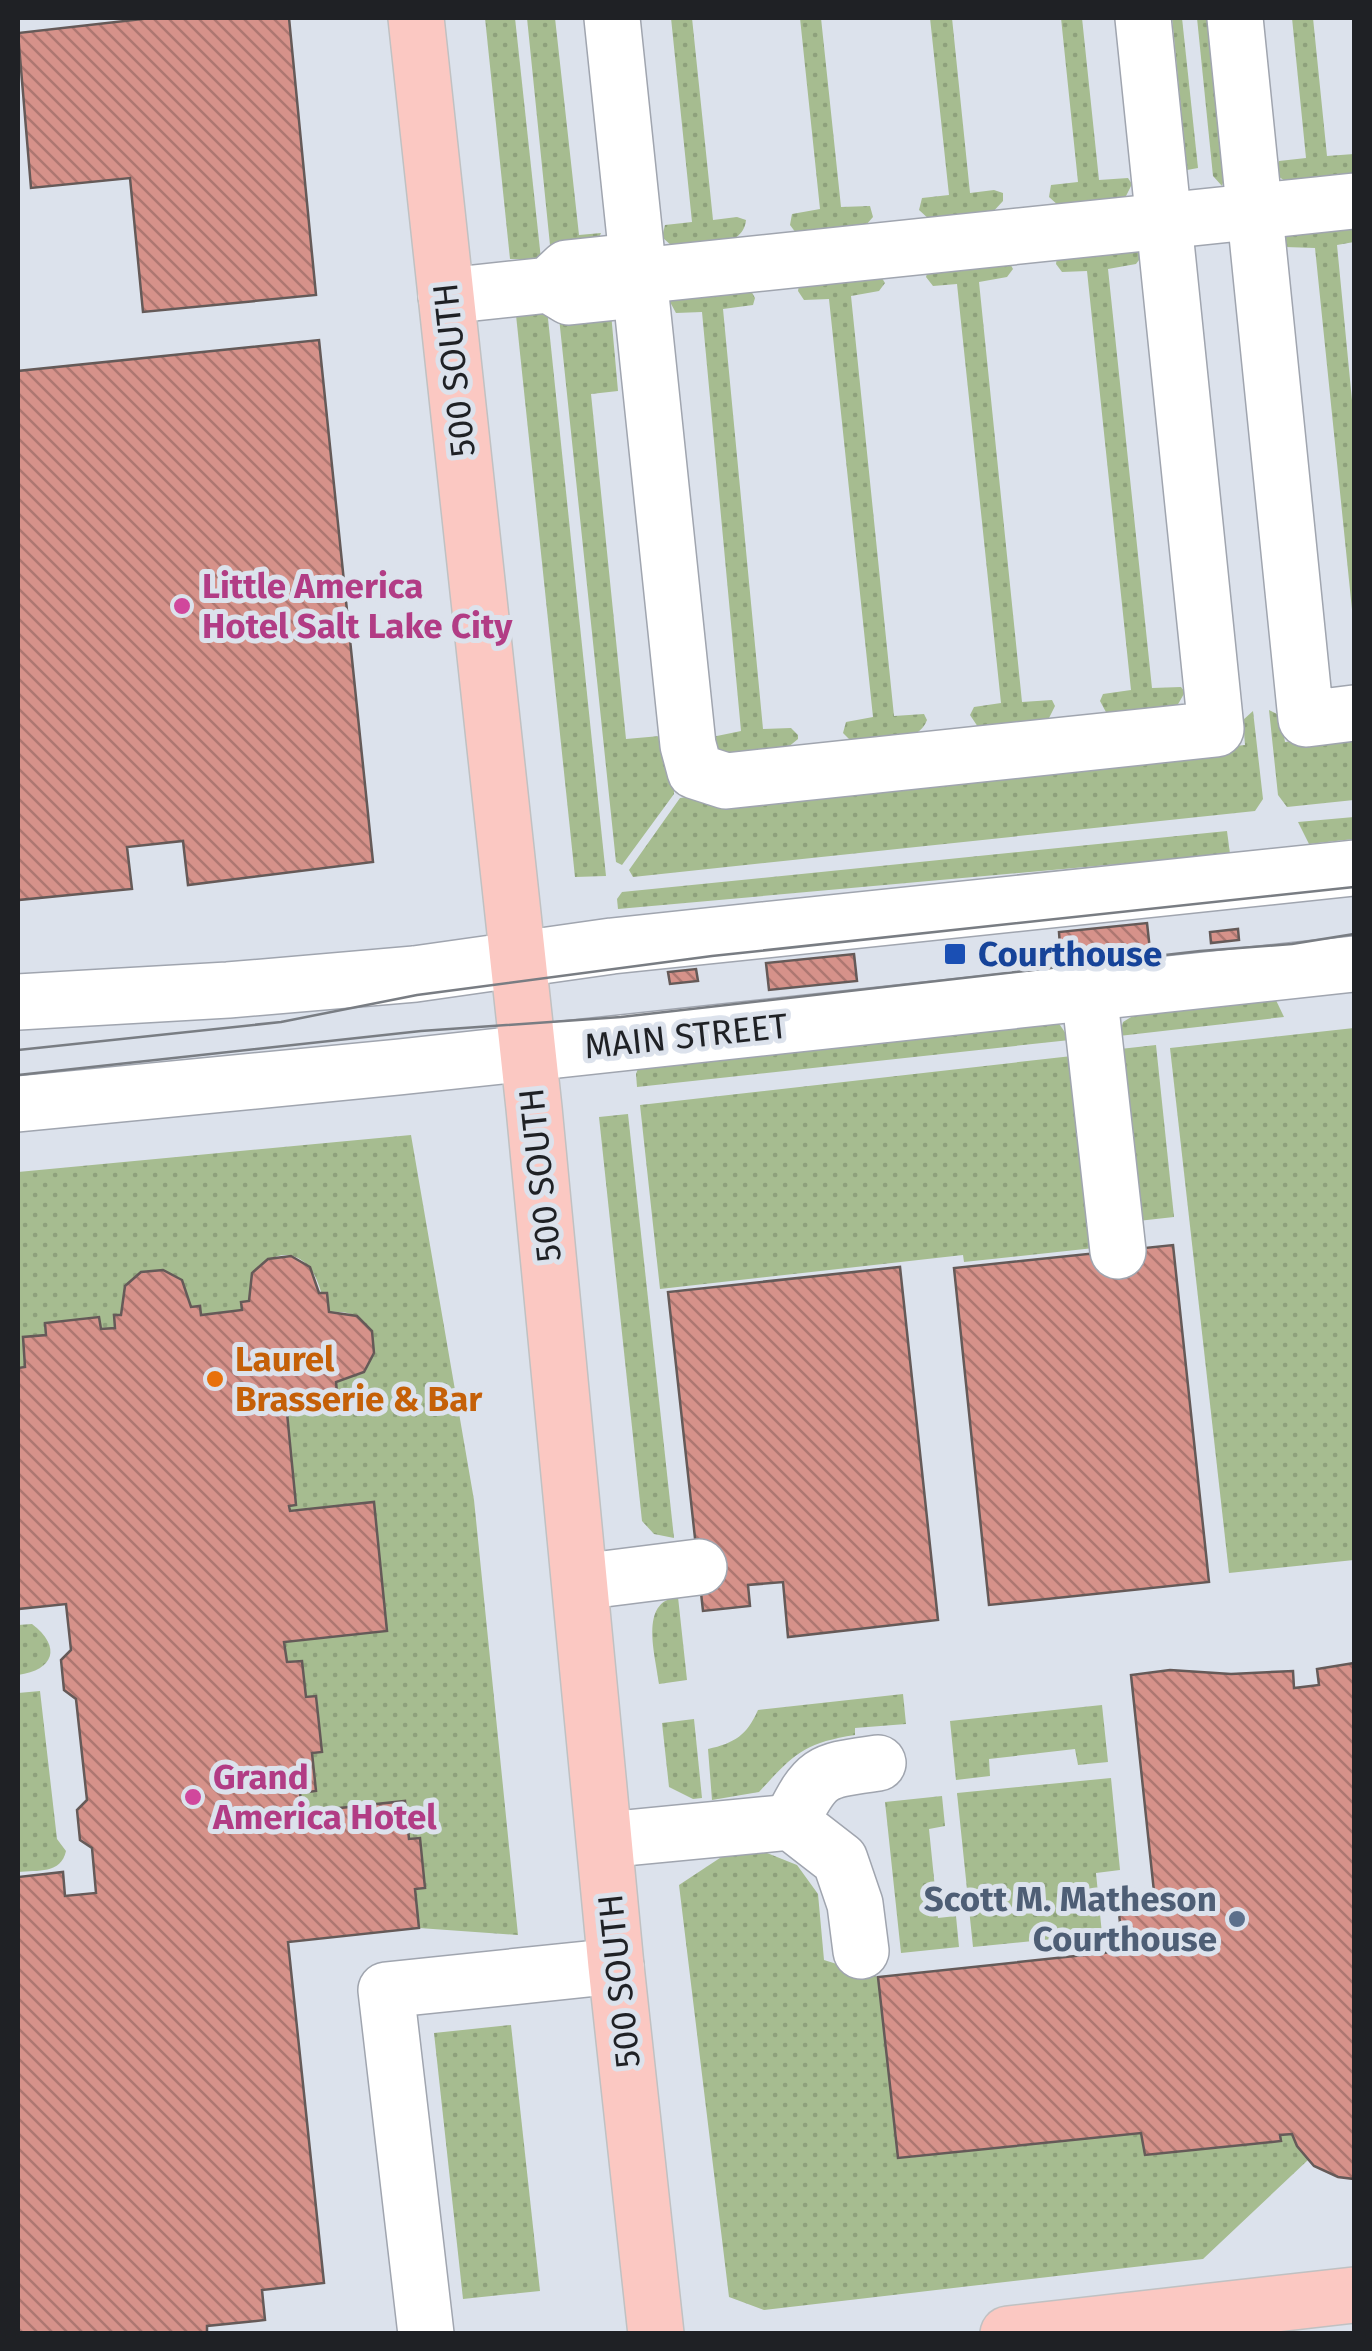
<svg xmlns="http://www.w3.org/2000/svg" width="1372" height="2351" viewBox="0 0 1372 2351" font-family="'Fira Sans',sans-serif">
<defs>
<pattern id="grass-dots" width="8" height="8" patternUnits="userSpaceOnUse" patternTransform="scale(2.5)"><rect width="8" height="8" fill="#a6bc90"/><path d="M2 2h.1M6 6h.1" fill="none" stroke="#8ea17c" stroke-width="1.8" stroke-linecap="round"/></pattern>
<pattern id="building-back-hatch" width="6" height="6" patternUnits="userSpaceOnUse" patternTransform="scale(2.5)"><rect width="6" height="6" fill="#d6928a"/><path d="M-1 5l2 2M0 0l6 6M5-1l2 2" fill="none" stroke="#ad7771"/></pattern>
</defs>
<rect width="100%" height="100%" fill="#dce2ec"/>
<g fill="url(#grass-dots)">
<polygon points="485,18 515,18 541,259 510,259"/>
<polygon points="527,18 555,18 579,235 601,233 598,240 550,245"/>
<path d="M671,18H692L713,220L737,217L746,220C743,251 696,244 673,247L662,237L665,225L692,222Z"/>
<polygon points="800,18 821,18 841,207 870,206 873,217 866,225 796,233 790,225 792,214 820,209"/>
<polygon points="930,18 952,18 970,193 994,190 1003,193 1003,201 991,214 930,220 919,210 922,198 949,195"/>
<polygon points="1061,18 1082,18 1099,180 1128,178 1132,184 1125,198 1059,206 1049,197 1051,185 1078,182"/>
<polygon points="1172,18 1182,18 1198,168 1187,170"/>
<polygon points="1197,18 1209,18 1225,177 1222,186 1213,176"/>
<polygon points="1292,18 1313,18 1327,156 1354,154 1354,172 1348,177 1287,182 1279,177 1276,169 1279,161 1306,158"/>
<polygon points="1354,222 1354,242 1337,245 1354,421 1354,629 1315,248 1285,247 1285,234"/>
<polygon points="1138,247 1142,256 1136,264 1108,269 1152,688 1181,687 1185,692 1177,706 1107,714 1100,701 1103,694 1131,690 1087,271 1062,272 1056,264 1057,257"/>
<polygon points="1008,260 1013,269 1007,277 979,282 1022,702 1052,700 1055,706 1048,720 978,727 970,715 974,707 1001,703 957,284 933,286 926,277 928,270"/>
<path d="M880,275L885,283L879,291L851,296L894,716L924,714L927,720C918,746 874,739 851,741L843,733L846,722L873,717L829,299L804,300L798,291L799,285Z"/>
<polygon points="750,289 755,298 753,305 723,309 763,729 791,728 798,735 798,739 787,748 726,755 718,753 712,737 741,731 702,312 676,313 670,302 672,297"/>
<polygon points="610,302 618,391 591,394 626,739 660,736 674,778 674,794 622,865 616,862 558,308"/>
<polygon points="547,309 606,876 575,877 516,315"/>
<polygon points="1269,710 1281,716 1285,742 1354,735 1354,800 1287,807 1278,795"/>
<polygon points="1253,711 1263,799 1255,811 633,877 629,870 680,798 695,796 707,800 1245,745 1243,720"/>
<polygon points="1354,817 1354,839 1309,844 1298,822"/>
<polygon points="1227,831 1230,854 618,909 617,899 622,892"/>
<polygon points="1274,996 1284,1017 1119,1036 1123,1022 1136,1014"/>
<polygon points="1053,1021 1060,1025 1070,1040 637,1087 636,1074 640,1063"/>
<polygon points="1354,1028 1354,1560 1229,1573 1170,1048"/>
<polygon points="1156,1045 1174,1217 1138,1221 1120,1049"/>
<polygon points="1072,1056 1094,1248 964,1262 963,1255 660,1289 640,1105"/>
<polygon points="628,1114 674,1538 654,1534 642,1521 599,1117"/>
<path d="M411,1135L474,1500L518,1935L419,1928L415,1889L425,1887L409,1839L405,1801L302,1812L300,1793L316,1791L312,1753L322,1752L317,1697H306L302,1661L287,1662L284,1642L387,1630L374,1502L290,1511L289,1506L296,1505L287,1414H280L279,1408L338,1402L336,1382L363,1372C381,1340 371,1309 329,1312C322,1299 319,1279 310,1268C284,1237 247,1267 249,1301L241,1302L242,1310L201,1315L191,1307L182,1280C159,1267 145,1269 125,1286L121,1315L114,1316L115,1328L101,1329L99,1317L46,1323V1335L23,1337L25,1367L18,1368V1172Z"/>
<path d="M678,1597L687,1680L659,1684C656,1656 638,1601 678,1597Z"/>
<path d="M32,1624C62,1647 54,1670 18,1675V1625Z"/>
<path d="M40,1691L57,1839L66,1851C61,1874 38,1870 18,1872V1693Z"/>
<path d="M903,1694L906,1724L855,1728V1735C803,1743 793,1755 759,1792L712,1800L708,1749C735,1743 747,1735 758,1710Z"/>
<polygon points="1102,1705 1108,1762 1078,1765 1075,1749 989,1759 990,1776 956,1780 950,1721"/>
<polygon points="694,1719 702,1798 693,1799 669,1787 662,1723"/>
<polygon points="1111,1778 1120,1870 1096,1873 1102,1934 973,1947 957,1793"/>
<polygon points="942,1796 945,1826 929,1829 938,1918 956,1916 959,1947 901,1953 885,1802"/>
<polygon points="757,1849 797,1865 818,1894 824,1960 878,1977 1141,2133 1145,2155 1292,2134 1308,2160 1203,2259 764,2310 729,2297 679,1885 729,1852"/>
<polygon points="511,2025 540,2291 463,2299 434,2033"/>
</g>
<g fill="url(#building-back-hatch)" stroke="#655a58" stroke-width="2.5">
<polygon points="151,18 289,18 316,295 143,312 130,178 31,188 18,33"/>
<polygon points="319,340 373,862 188,885 183,841 127,847 132,889 18,900 18,371"/>
<polygon points="1147,923 1150,950 1061,960 1059,932"/>
<polygon points="1238,929 1239,940 1211,943 1210,932"/>
<polygon points="854,954 857,981 769,990 766,963"/>
<polygon points="696,969 698,981 670,984 668,972"/>
<polygon points="1173,1245 1209,1582 989,1605 954,1268"/>
<polygon points="291,1256 310,1267 319,1293 327,1293 329,1312 357,1316 372,1331 374,1353 364,1372 336,1382 338,1402 279,1408 280,1414 287,1413 296,1505 289,1506 290,1511 374,1502 387,1631 284,1642 287,1662 302,1661 306,1697 316,1696 322,1752 312,1753 316,1791 300,1793 302,1812 405,1801 409,1839 420,1838 425,1888 415,1889 419,1928 288,1942 324,2283 262,2290 265,2320 207,2326 207,2334 18,2334 18,1877 63,1872 65,1896 96,1893 92,1848 80,1840 77,1810 87,1800 76,1699 64,1690 61,1660 71,1650 66,1604 18,1609 18,1368 25,1367 23,1337 46,1335 45,1323 99,1317 101,1329 115,1328 114,1315 121,1315 125,1286 141,1272 163,1270 182,1280 191,1307 200,1306 201,1315 242,1310 241,1302 249,1301 252,1273 268,1259"/>
<polygon points="900,1267 938,1620 788,1637 783,1582 748,1585 750,1606 703,1611 668,1292"/>
<polygon points="1354,1663 1354,2179 1338,2177 1314,2166 1297,2146 1292,2134 1280,2135 1281,2141 1145,2155 1141,2133 898,2158 878,1977 1123,1951 1118,1904 1155,1901 1131,1675 1170,1670 1231,1674 1293,1671 1294,1688 1319,1685 1317,1669"/>
</g>
<g fill="none" stroke-linecap="round" stroke-linejoin="round">
<g stroke="#a0a5af" stroke-width="58">
<g id="minor">
<polyline points="612,18 688,745 695,771 726,781 1216,729 1143,18"/>
<polyline points="1235,18 1306,719 1354,713"/>
<polyline points="639,276 1354,201"/>
<polyline points="446,296 549,285 569,297 617,292 639,276 614,263 567,268 549,285"/>
<polyline points="1089,991 1118,1251"/>
<polyline points="18,1002 228,990 415,974 612,946 1354,868"/>
<polyline points="18,1104 399,1067 1354,964"/>
<polyline points="580,1582 699,1567"/>
<path d="M791,1822C817,1769 822,1771 878,1763"/>
<polyline points="605,1840 791,1822 840,1860 855,1904 861,1951"/>
<polyline points="426,2334 386,1990 616,1966"/>
</g>
</g>
<g stroke="#c0c1c2" stroke-width="58">
<g id="major">
<polyline points="416,18 534,1108 616,1966 656,2334"/>
<polyline points="1008,2334 1354,2295"/>
</g>
</g>
<use href="#minor" stroke="#fff" stroke-width="55"/>
<use href="#major" stroke="#fbc8c2" stroke-width="55"/>
<g stroke="#797d83" stroke-width="2.5">
<polyline points="18,1050 281,1022 417,995 712,956 1354,887"/>
<polyline points="18,1075 421,1031 621,1017 1200,951 1292,944 1354,934"/>
</g>
</g>
<g fill="#d1479c" stroke="#dce2ec" stroke-width="4">
<circle cx="182" cy="606" r="10"/>
<circle cx="193" cy="1797" r="10"/>
</g>
<rect fill="#1a4fb4" stroke="#dce2ec" stroke-width="4" x="943" y="942" width="24" height="24" rx="5"/>
<circle fill="#e8710a" stroke="#dce2ec" stroke-width="4" cx="215" cy="1379" r="10"/>
<circle fill="#5c6f8a" stroke="#dce2ec" stroke-width="4" cx="1237" cy="1919" r="10"/>
<g text-anchor="middle" dominant-baseline="central" stroke-width="10" stroke-linejoin="round" paint-order="stroke">
<g font-size="35" fill="#1f2125" stroke="#dce2ec">
<text transform="translate(454 370) rotate(-96)">500 SOUTH</text>
<text transform="translate(686 1036) rotate(-6)">MAIN STREET</text>
<text transform="translate(540 1175) rotate(-96)">500 SOUTH</text>
<text transform="translate(619 1981) rotate(-96)">500 SOUTH</text>
</g>
<g font-size="35" font-weight="bold" fill="#b23c85" stroke="#dce2ec" text-anchor="start">
<text x="202" y="586">Little America<tspan x="202" dy="40">Hotel Salt Lake City</tspan></text>
<text x="213" y="1777">Grand<tspan x="213" dy="40">America Hotel</tspan></text>
</g>
<g font-size="35" font-weight="bold" fill="#164399" stroke="#dce2ec" text-anchor="start">
<text x="978" y="954">Courthouse</text>
</g>
<g font-size="35" font-weight="bold" fill="#c56008" stroke="#dce2ec" text-anchor="start">
<text x="235" y="1359">Laurel<tspan x="235" dy="40">Brasserie &amp; Bar</tspan></text>
</g>
<g font-size="35" font-weight="bold" fill="#4e5e75" stroke="#dce2ec" text-anchor="end">
<text x="1217" y="1899">Scott M. Matheson<tspan x="1217" dy="40">Courthouse</tspan></text>
</g>
</g>
<rect width="1372" height="2351" fill="none" stroke="#1f2125" stroke-width="40"/>
</svg>
